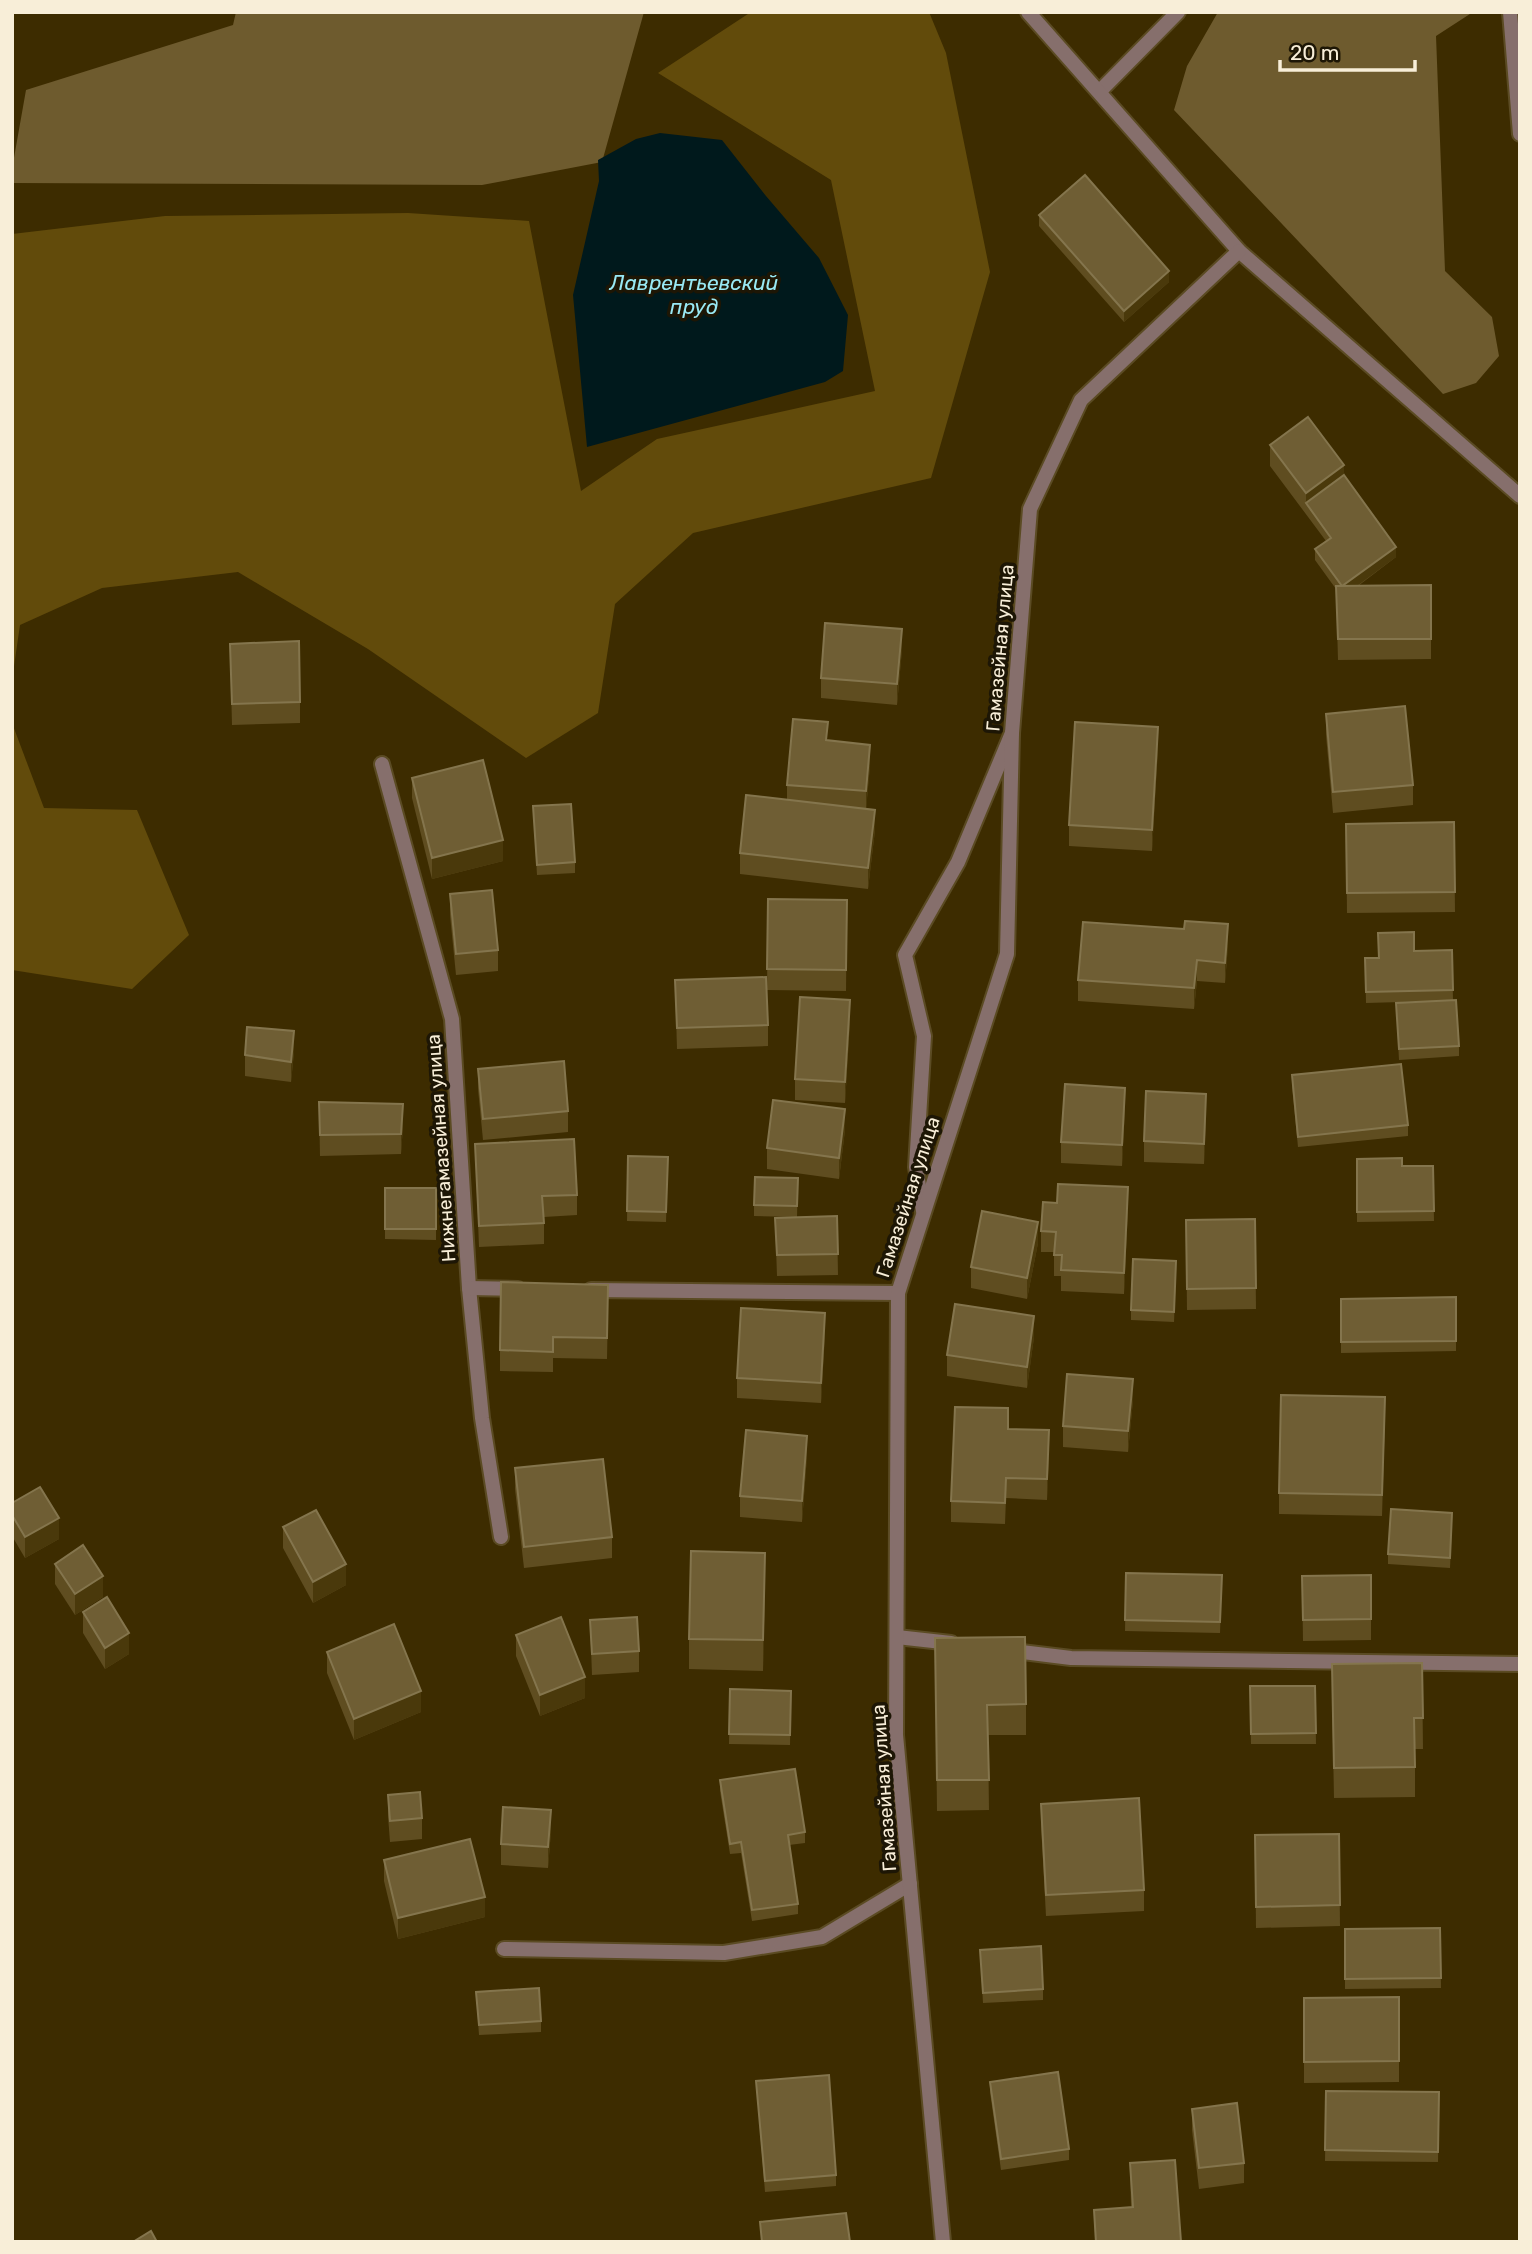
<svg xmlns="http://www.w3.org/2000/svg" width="1532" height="2254" viewBox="0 0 1532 2254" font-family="Rubik,sans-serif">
<rect width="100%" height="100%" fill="#3d2c00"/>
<g fill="#624b0b">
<polygon points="751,12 929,12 946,53 990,272 931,478 693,533 615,604 598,713 526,758 368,649 238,572 102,588 20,625 12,680 12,234 165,216 408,213 529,221 581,491 657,439 875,391 831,180 658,73"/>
<polygon points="12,723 44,808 137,810 189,935 132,989 12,970"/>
</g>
<g fill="#6e5b2e">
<polygon points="236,12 644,12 602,162 482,185 12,183 12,169 26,90 233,25"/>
<polygon points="1218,12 1473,12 1436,36 1445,271 1492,317 1499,356 1476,383 1443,394 1174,110 1187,66"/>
</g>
<polygon fill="#00191c" points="660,133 722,140 766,196 819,258 848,315 843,371 825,382 587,447 573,295 599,181 598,160 636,139"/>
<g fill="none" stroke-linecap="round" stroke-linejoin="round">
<g stroke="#5b4b23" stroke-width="18">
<g id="service">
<polyline points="1100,91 1178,12"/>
<polyline points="923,1211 916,1167 924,1036 905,955 958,862 1012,733"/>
<polyline points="897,1637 951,1643"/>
<polyline points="1006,1650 1071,1658 1520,1664"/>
<polyline points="504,1949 724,1953 822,1937 910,1884"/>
</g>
</g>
<g stroke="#5b4b23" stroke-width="18">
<g id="minor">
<polyline points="1028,12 1239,251 1520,496"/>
<polyline points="382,764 452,1019 469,1288 482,1418 501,1537"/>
<polyline points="469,1288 518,1289"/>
<polyline points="591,1290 898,1293"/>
<polyline points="943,2242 896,1735 898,1293 1007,954 1012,733 1030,509 1081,400 1239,251"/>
</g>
</g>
<g stroke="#5b4b23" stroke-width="18">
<polyline id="tertiary" points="1510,12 1520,134"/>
</g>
<use href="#service" stroke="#866f6c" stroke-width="14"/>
<use href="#minor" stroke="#866f6c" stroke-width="14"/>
<use href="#tertiary" stroke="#866f6c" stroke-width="14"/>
</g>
<g fill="#5f4d20">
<polygon points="1039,215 1169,282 1124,322 1039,226"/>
<polygon points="1270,445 1344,475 1396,557 1358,586 1431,585 1431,659 1338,660 1336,589 1315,560 1315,549 1326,541 1270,466"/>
<polygon points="230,644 300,702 300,723 232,725"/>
<polygon points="902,649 897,705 821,698 821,678"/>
<polygon points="1326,714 1413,785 1413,805 1333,813 1326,735"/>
<polygon points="828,741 870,765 866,809 875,830 868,889 740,874 740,853 787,799 787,785"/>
<polygon points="1158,748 1152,851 1069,846 1069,825"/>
<polygon points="412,778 503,861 432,879 412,798"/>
<polygon points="533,806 575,862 575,873 537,875"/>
<polygon points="1454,822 1455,912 1347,913 1346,824"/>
<polygon points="450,894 498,950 498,971 456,975 450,915"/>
<polygon points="768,899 847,900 846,991 767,990"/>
<polygon points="1228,945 1225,983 1197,981 1194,1009 1078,1001 1078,980"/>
<polygon points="1452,950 1453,1000 1459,1046 1459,1056 1399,1060 1396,1003 1437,1001 1366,1003 1365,958 1379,958 1414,951"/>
<polygon points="675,980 768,1025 768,1046 677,1049"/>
<polygon points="850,1021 845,1103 795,1100 795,1079"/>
<polygon points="294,1052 291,1082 245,1076 245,1055"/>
<polygon points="478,1069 568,1111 568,1132 483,1140 478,1089"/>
<polygon points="1292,1075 1408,1125 1408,1136 1298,1147 1292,1086"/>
<polygon points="319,1102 403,1125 401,1154 320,1156"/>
<polygon points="1125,1108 1122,1166 1061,1163 1061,1142"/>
<polygon points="1206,1114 1204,1164 1144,1162 1144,1141"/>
<polygon points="845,1130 839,1179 767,1169 767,1148"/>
<polygon points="475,1144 577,1195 577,1215 544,1217 544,1244 479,1247"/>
<polygon points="628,1156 668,1157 666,1222 627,1221"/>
<polygon points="1357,1159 1402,1166 1433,1166 1434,1221 1357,1222"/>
<polygon points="798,1178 797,1217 837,1216 838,1275 777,1276 775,1218 796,1217 754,1216 754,1205"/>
<polygon points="385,1188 436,1188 436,1240 385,1239"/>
<polygon points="1128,1208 1124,1294 1061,1291 1061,1276 1054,1276 1054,1252 1041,1252 1041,1231"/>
<polygon points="1255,1219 1256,1309 1187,1310 1186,1220"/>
<polygon points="1038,1243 1027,1299 971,1288 971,1267"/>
<polygon points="1176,1272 1174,1322 1131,1320 1131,1310"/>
<polygon points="1456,1297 1456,1351 1341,1353 1341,1299"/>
<polygon points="608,1306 607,1359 553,1358 553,1372 500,1371 500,1350"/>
<polygon points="825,1334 821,1403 737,1398 737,1378"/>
<polygon points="1034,1337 1027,1388 947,1376 947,1355"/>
<polygon points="1133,1400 1128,1452 1063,1447 1063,1426"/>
<polygon points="1385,1418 1382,1516 1279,1514 1279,1493"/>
<polygon points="1008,1429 1049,1451 1047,1500 1006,1498 1005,1524 951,1522 951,1501"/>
<polygon points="807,1456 802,1522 740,1517 740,1496"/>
<polygon points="515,1468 612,1537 612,1558 524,1568 515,1489"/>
<polygon points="12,1503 59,1539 25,1558 12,1536"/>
<polygon points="1452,1524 1450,1568 1388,1564 1388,1554"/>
<polygon points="283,1527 346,1585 313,1603 283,1548"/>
<polygon points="55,1564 103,1597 75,1615 55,1584"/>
<polygon points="1126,1573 1222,1575 1220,1633 1125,1631"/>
<polygon points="1371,1575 1371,1640 1303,1641 1302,1576"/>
<polygon points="765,1583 763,1671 689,1669 689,1639"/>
<polygon points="83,1612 129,1654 105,1669 83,1633"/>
<polygon points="590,1620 639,1651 639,1672 592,1675"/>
<polygon points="516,1635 585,1698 540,1716 516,1656"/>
<polygon points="935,1638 1026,1704 1026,1735 988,1735 989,1810 937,1811"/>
<polygon points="327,1652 421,1712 354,1740 327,1673"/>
<polygon points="1422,1663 1423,1749 1415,1749 1415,1797 1334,1798 1332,1694"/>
<polygon points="1250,1686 1315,1686 1316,1744 1251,1744"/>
<polygon points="730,1689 791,1691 790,1745 729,1744"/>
<polygon points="720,1780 805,1832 805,1843 789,1845 798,1904 798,1914 752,1921 741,1853 730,1854 720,1791"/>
<polygon points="388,1795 422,1818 422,1839 390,1842 388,1816"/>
<polygon points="1041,1804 1144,1890 1144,1911 1046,1916 1041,1825"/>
<polygon points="551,1831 548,1868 501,1865 501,1844"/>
<polygon points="1339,1834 1340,1926 1256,1928 1255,1835"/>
<polygon points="384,1860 485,1917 398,1939 384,1881"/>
<polygon points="1440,1928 1441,1988 1345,1989 1345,1929"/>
<polygon points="980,1950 1043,1989 1043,2000 983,2003"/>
<polygon points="476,1992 541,2021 541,2032 479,2035"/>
<polygon points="1399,1997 1399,2082 1304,2083 1304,1998"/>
<polygon points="756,2081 836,2175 836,2186 765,2192"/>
<polygon points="990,2082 1069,2149 1069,2160 1001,2170 990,2092"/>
<polygon points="1326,2091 1439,2092 1438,2162 1325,2161"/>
<polygon points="1192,2109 1244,2163 1244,2183 1199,2189 1192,2130"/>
<polygon points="1130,2163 1181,2242 1095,2242 1094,2210 1131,2207"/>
</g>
<g fill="#4a390b">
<polygon points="1169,271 1169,282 1124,322 1124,311"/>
<polygon points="1344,465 1344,486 1306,503 1306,514 1306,493"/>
<polygon points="1396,547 1396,557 1342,597 1342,586"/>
<polygon points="902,629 902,649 897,705 897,684"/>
<polygon points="1158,727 1158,748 1152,851 1152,830"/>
<polygon points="870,745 870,765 866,812 866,791"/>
<polygon points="875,810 875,830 868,889 868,868"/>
<polygon points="503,840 503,861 432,879 432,858"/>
<polygon points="1228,924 1228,945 1225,983 1225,963"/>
<polygon points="1197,960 1197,981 1194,1009 1194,988"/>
<polygon points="850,1000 850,1021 845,1103 845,1082"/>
<polygon points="294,1031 294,1052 291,1082 291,1062"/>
<polygon points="1125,1088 1125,1108 1122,1166 1122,1145"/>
<polygon points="1206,1094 1206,1114 1204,1164 1204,1144"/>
<polygon points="403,1104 403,1125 401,1154 401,1134"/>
<polygon points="845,1109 845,1130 839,1179 839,1158"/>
<polygon points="1128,1187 1128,1208 1124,1294 1124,1273"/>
<polygon points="1038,1222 1038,1243 1027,1299 1027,1278"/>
<polygon points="825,1313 825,1334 821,1403 821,1383"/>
<polygon points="1034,1316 1034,1337 1027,1388 1027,1367"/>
<polygon points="1133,1379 1133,1400 1128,1452 1128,1431"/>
<polygon points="1049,1430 1049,1451 1047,1500 1047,1479"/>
<polygon points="807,1436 807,1456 802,1522 802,1501"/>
<polygon points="59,1518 59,1539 25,1558 25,1537"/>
<polygon points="765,1553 765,1583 763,1671 763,1640"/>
<polygon points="346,1564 346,1585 313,1603 313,1582"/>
<polygon points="103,1576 103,1597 75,1615 75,1594"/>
<polygon points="129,1633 129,1654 105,1669 105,1648"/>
<polygon points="585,1677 585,1698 540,1716 540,1695"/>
<polygon points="421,1691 421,1712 354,1740 354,1719"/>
<polygon points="551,1810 551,1831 548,1868 548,1847"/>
<polygon points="485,1897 485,1917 398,1939 398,1918"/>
</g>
<g fill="#6f5e34" stroke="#84754d" stroke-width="2">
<polygon points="1085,175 1169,271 1124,311 1039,215"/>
<polygon points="1308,417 1344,465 1306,493 1270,445"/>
<polygon points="1344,475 1396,547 1342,586 1315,549 1331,538 1306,503"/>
<polygon points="1431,585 1431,639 1338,639 1336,586"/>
<polygon points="825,623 902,629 897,684 821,678"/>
<polygon points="299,641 300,702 232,704 230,644"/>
<polygon points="1405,706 1413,785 1333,792 1326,714"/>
<polygon points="793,719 828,722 826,740 870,745 866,791 787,785"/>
<polygon points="1075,722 1158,727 1152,830 1069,825"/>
<polygon points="483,760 503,840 432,858 412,778"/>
<polygon points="746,795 875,810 868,868 740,853"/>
<polygon points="571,804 575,862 537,865 533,806"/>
<polygon points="1454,822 1455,892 1347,893 1346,824"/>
<polygon points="492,890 498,950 456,954 450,894"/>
<polygon points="768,899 847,900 846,970 767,969"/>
<polygon points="1185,921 1228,924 1225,963 1197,960 1194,988 1078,980 1083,922 1184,929"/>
<polygon points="1414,932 1414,951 1452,950 1453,990 1366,992 1365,958 1379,958 1378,933"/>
<polygon points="766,977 768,1025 677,1028 675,980"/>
<polygon points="800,997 850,1000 845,1082 795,1079"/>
<polygon points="1456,1000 1459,1046 1399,1049 1396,1003"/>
<polygon points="247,1027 294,1031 291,1062 245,1055"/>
<polygon points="564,1061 568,1111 483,1119 478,1069"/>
<polygon points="1401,1064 1408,1125 1298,1137 1292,1075"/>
<polygon points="1065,1084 1125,1088 1122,1145 1061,1142"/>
<polygon points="1146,1091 1206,1094 1204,1144 1144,1141"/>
<polygon points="773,1100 845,1109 839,1158 767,1148"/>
<polygon points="319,1102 403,1104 401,1134 320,1135"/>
<polygon points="574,1139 577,1195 542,1196 544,1223 479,1226 475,1144"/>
<polygon points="628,1156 668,1157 666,1212 627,1211"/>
<polygon points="1402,1158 1402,1166 1433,1166 1434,1211 1357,1212 1357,1159"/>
<polygon points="755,1177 798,1178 797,1206 754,1205"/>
<polygon points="1058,1184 1128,1187 1124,1273 1061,1270 1062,1255 1054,1255 1056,1232 1041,1231 1043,1202 1057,1203"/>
<rect x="385" y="1188" width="51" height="41"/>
<polygon points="982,1211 1038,1222 1027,1278 971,1267"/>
<polygon points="837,1216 838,1254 777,1255 775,1218"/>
<polygon points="1255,1219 1256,1288 1187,1289 1186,1220"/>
<polygon points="1133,1259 1176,1261 1174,1312 1131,1310"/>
<polygon points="501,1282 608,1285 607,1338 553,1337 553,1352 500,1350"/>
<polygon points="1456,1297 1456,1341 1341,1342 1341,1299"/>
<polygon points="955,1304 1034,1316 1027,1367 947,1355"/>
<polygon points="741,1308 825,1313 821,1383 737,1378"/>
<polygon points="1067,1374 1133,1379 1128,1431 1063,1426"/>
<polygon points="1281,1395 1385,1397 1382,1495 1279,1493"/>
<polygon points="955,1407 1008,1408 1008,1429 1049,1430 1047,1479 1006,1478 1005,1503 951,1501"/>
<polygon points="746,1430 807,1436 802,1501 740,1496"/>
<polygon points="603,1459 612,1537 524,1547 515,1468"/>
<polygon points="40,1487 59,1518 25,1537 12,1515 12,1503"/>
<polygon points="1391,1509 1452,1513 1450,1558 1388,1554"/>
<polygon points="316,1510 346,1564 313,1582 283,1527"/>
<polygon points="83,1545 103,1576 75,1594 55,1564"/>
<polygon points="691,1551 765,1553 763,1640 689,1639"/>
<polygon points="1126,1573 1222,1575 1220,1622 1125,1620"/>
<polygon points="1371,1575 1371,1619 1303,1620 1302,1576"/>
<polygon points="107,1597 129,1633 105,1648 83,1612"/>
<polygon points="561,1617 585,1677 540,1695 516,1635"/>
<polygon points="637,1617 639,1651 592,1654 590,1620"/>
<polygon points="394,1624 421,1691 354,1719 327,1652"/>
<polygon points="1025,1637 1026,1704 987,1705 989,1780 937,1780 935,1638"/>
<polygon points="1422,1663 1423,1718 1414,1718 1415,1767 1334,1768 1332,1664"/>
<polygon points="1250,1686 1315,1686 1316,1733 1251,1734"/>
<polygon points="730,1689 791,1691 790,1735 729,1734"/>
<polygon points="795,1769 805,1832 788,1835 798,1904 752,1910 741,1842 730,1844 720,1780"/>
<polygon points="420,1792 422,1818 390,1821 388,1795"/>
<polygon points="1139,1798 1144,1890 1046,1895 1041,1804"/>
<polygon points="503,1807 551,1810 548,1847 501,1844"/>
<polygon points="1339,1834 1340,1905 1256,1907 1255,1835"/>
<polygon points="470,1839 485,1897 398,1918 384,1860"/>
<polygon points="1440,1928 1441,1978 1345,1979 1345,1929"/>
<polygon points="1041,1946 1043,1989 983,1993 980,1950"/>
<polygon points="539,1988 541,2021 479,2025 476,1992"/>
<polygon points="1399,1997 1399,2061 1304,2062 1304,1998"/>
<polygon points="1058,2072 1069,2149 1001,2159 990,2082"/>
<polygon points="829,2075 836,2175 765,2181 756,2081"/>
<polygon points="1326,2091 1439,2092 1438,2152 1325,2150"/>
<polygon points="1237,2103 1244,2163 1199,2168 1192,2109"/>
<polygon points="1175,2160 1181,2242 1096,2242 1094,2210 1133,2207 1130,2163"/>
<polygon points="846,2213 850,2242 762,2242 760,2222"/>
<polygon points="151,2231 157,2242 133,2242"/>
</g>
<g text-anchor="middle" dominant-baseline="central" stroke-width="7" stroke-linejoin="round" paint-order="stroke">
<g font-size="19" fill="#f8eed8" stroke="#1d1605">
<text transform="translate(1000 648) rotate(-85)">Гамазейная улица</text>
<text transform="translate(441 1148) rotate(-94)">Нижнегамазейная улица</text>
<text transform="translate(908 1197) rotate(-72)">Гамазейная улица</text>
<text transform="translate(884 1788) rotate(-94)">Гамазейная улица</text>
</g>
<g font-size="21" font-style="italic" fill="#99e9f4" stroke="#1d1605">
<text x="694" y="282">Лаврентьевский<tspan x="694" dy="24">пруд</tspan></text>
</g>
</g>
<rect width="1532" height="2254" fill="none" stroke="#f8eed8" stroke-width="28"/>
<path d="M1280 60v10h135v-10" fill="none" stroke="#f8eed8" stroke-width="3.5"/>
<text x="1290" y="60" font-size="21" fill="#f8eed8" stroke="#1d1605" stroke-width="5" paint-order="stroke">20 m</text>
</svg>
